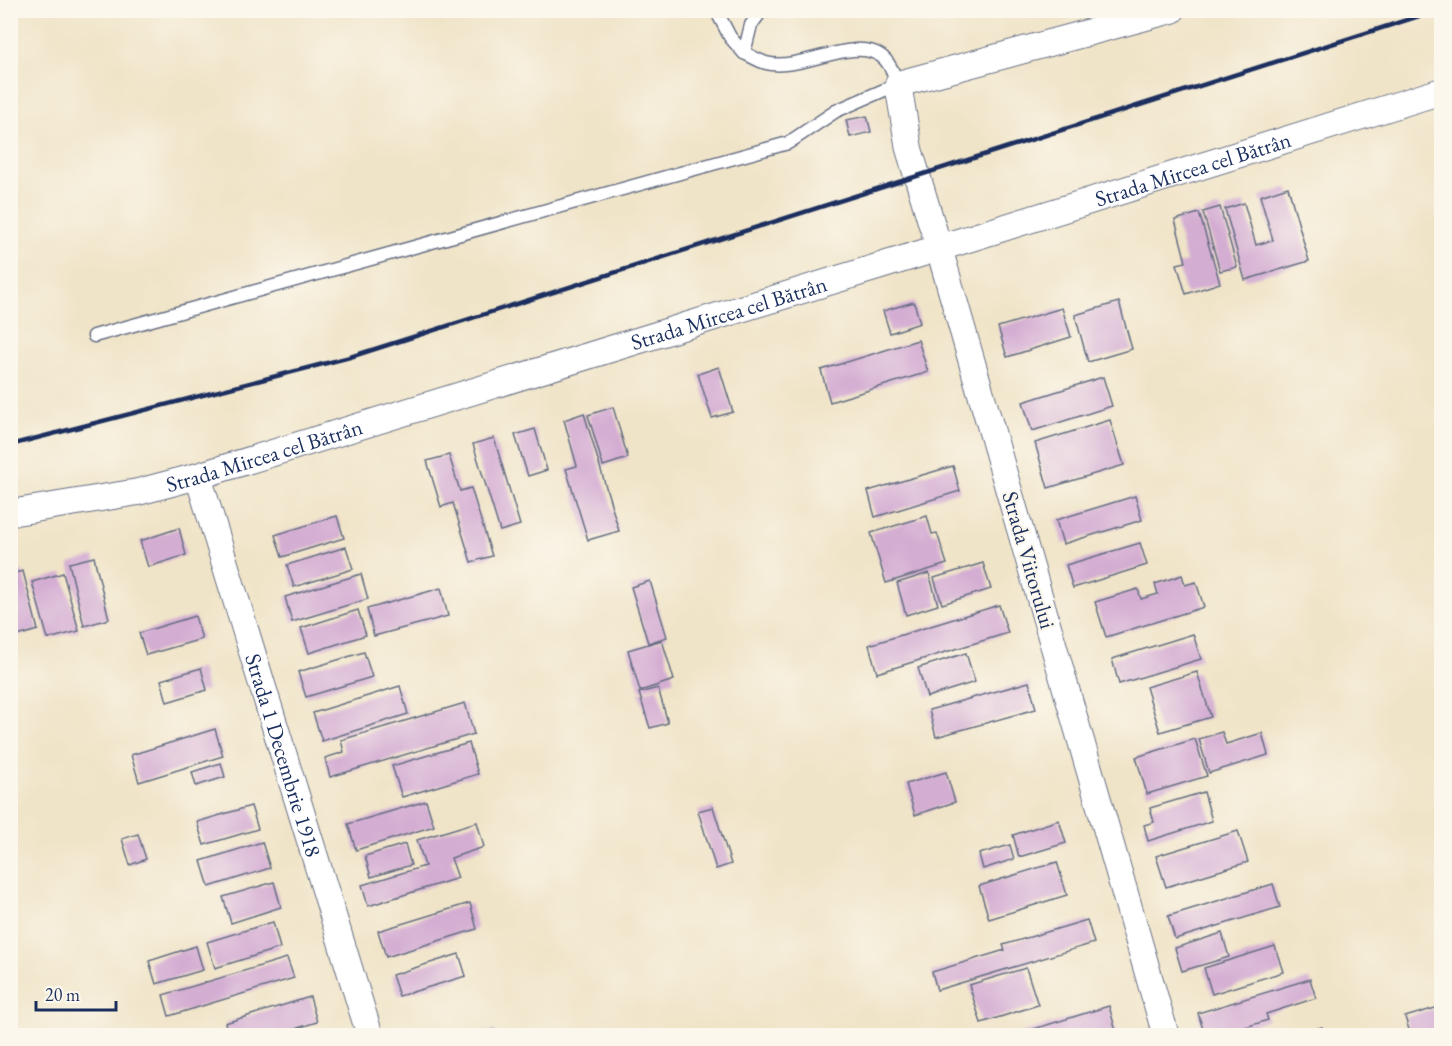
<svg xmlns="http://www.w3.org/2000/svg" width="1452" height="1046" viewBox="0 0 1452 1046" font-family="'EB Garamond',serif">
<rect width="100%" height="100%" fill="#fbf7ec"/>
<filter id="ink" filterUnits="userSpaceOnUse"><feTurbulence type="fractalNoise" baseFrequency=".0167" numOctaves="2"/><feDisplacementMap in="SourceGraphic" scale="12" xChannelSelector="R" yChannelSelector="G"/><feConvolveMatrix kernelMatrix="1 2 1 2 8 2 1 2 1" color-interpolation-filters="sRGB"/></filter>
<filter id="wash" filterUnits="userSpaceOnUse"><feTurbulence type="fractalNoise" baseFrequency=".008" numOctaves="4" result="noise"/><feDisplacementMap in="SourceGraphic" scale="24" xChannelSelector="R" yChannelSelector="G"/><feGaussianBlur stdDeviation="1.35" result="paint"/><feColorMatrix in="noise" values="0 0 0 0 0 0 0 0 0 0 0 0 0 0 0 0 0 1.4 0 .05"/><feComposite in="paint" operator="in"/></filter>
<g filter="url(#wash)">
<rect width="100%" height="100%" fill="#f0e4c8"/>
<g id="blocks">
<g fill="#d4add3">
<polygon points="867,116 871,132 850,137 846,120"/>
<polygon points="1288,187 1309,261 1245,280 1225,209 1244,203 1256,245 1273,240 1260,196"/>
<polygon points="1220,207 1237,267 1220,271 1203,212"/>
<polygon points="1199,213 1220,283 1186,294 1177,264 1186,262 1175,220"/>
<polygon points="914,302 920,323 890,333 883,311"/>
<polygon points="1119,302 1132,349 1088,362 1075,315"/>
<polygon points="1062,308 1071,337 1007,357 998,327"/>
<polygon points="918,340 928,372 830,402 821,370"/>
<polygon points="719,367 733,412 712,418 698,374"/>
<polygon points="1103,377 1112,406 1032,431 1023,402"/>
<polygon points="613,407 628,458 603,466 588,415"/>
<polygon points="584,413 619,531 588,540 566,469 577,466 564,420"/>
<polygon points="1110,420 1124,465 1048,488 1035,443"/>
<polygon points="535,429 547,470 528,476 515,435"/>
<polygon points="494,438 520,525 500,531 473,444"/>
<polygon points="449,455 460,491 471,488 492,556 471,562 453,503 441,507 427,461"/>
<polygon points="953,466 960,491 875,517 868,491"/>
<polygon points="1135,496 1142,520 1063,544 1056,520"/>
<polygon points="337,516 344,538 282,557 275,535"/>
<polygon points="927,516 932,534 937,533 947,564 886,583 871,533"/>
<polygon points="179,528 186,555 148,567 140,541"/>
<polygon points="1140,543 1147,565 1073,588 1066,565"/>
<polygon points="346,547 353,569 294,587 287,565"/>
<polygon points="94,557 109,619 84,626 69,563"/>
<polygon points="983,563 991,589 942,604 934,578"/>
<polygon points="23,571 38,630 14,637 10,624 10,574"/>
<polygon points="63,573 79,631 48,639 32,582"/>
<polygon points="929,573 938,605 906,615 897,583"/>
<polygon points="361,574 368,599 292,622 285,597"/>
<polygon points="1182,575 1185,585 1196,582 1204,607 1106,637 1095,602 1138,589 1141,599 1158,594 1155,584"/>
<polygon points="650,581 667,637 648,643 631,587"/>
<polygon points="441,588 448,616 374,636 367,609"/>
<polygon points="999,605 1008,633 877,673 869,645"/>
<polygon points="358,610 366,635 309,653 301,628"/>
<polygon points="195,616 202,639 146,655 139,633"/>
<polygon points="1193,634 1201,659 1119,684 1112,659"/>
<polygon points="662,640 674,680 640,691 628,650"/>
<polygon points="364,652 372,677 306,697 298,672"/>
<polygon points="966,653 975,682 927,697 918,668"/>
<polygon points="201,668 207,690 167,702 161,680"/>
<polygon points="1197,672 1211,717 1160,732 1146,687"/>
<polygon points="1029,682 1036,709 936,737 929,710"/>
<polygon points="400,686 408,714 322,741 313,713"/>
<polygon points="658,688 668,723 650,728 639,693"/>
<polygon points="465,703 474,734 330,777 325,758 344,752 341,740"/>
<polygon points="215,729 223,756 139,782 131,755"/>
<polygon points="1222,732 1226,744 1262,733 1268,755 1209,773 1199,739"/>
<polygon points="1195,739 1207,776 1147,794 1136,757"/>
<polygon points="469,743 478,774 402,797 392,766"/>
<polygon points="221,763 225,777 196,786 192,772"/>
<polygon points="946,772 955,802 915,815 906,784"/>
<polygon points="1204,792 1212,821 1148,841 1144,825 1154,822 1150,808"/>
<polygon points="426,801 434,826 356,850 348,824"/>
<polygon points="251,806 258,829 204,845 197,822"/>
<polygon points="713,807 731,864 716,869 698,811"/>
<polygon points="1059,820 1066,843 1019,857 1013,835"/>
<polygon points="477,822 484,847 451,858 458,878 368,906 362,885 425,866 417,840"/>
<polygon points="1238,831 1248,862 1166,887 1156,856"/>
<polygon points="138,834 146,859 130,865 122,839"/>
<polygon points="262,842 270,868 209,887 201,861"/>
<polygon points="405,844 411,865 371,877 365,856"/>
<polygon points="1010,845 1014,859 983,869 979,854"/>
<polygon points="1057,862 1067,895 989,919 979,886"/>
<polygon points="274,882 281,907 231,923 223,897"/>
<polygon points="1273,884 1280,907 1175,939 1168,916"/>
<polygon points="470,903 477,929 386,957 378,931"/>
<polygon points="1087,920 1094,943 937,990 932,972 1005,950 1003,945"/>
<polygon points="273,922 280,948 215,968 207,942"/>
<polygon points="1222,933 1229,957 1182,971 1175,948"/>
<polygon points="196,946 203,970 156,984 149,961"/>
<polygon points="1275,946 1283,972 1212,994 1204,968"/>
<polygon points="459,954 466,976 399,996 392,975"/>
<polygon points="287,958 294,978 169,1016 163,995"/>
<polygon points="1026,968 1038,1005 981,1023 969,985"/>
<polygon points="1310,979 1316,998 1266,1014 1268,1020 1217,1036 1205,1036 1198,1013"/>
<polygon points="310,997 317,1022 272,1036 229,1036 225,1023"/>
<polygon points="1109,1006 1117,1035 1014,1036 1014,1035"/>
<polygon points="1442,1006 1442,1036 1411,1036 1405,1017"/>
<polygon points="1322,1027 1325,1036 1296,1036 1296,1035"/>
<polygon points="494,1030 496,1036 477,1036 477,1035"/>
</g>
</g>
</g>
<g filter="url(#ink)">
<use href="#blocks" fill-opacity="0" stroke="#666e83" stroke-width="1.5"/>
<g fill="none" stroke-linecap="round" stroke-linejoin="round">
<g stroke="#666e83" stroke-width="15">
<g id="service">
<polyline points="716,10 730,37 744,53 751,25 762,10"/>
<path d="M94,336L788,143L836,111L898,84C894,75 890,62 881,56C852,36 801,72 766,63C759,61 751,56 744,53"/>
</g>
</g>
<g stroke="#666e83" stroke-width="28">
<g id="minor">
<path id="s1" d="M198,476L370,1036"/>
<path id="s2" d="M10,513L138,492L198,476L939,248L1442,91"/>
<polyline points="1166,1036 939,248 909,149 898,84 1172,10"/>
</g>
</g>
<use href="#service" stroke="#fff" stroke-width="12"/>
<use href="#minor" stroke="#fff" stroke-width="26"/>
<polyline stroke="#1b2f5e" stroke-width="4.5" points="10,445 350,357 1438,10"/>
</g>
</g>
<g text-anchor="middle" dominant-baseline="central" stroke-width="4.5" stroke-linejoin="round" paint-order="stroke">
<g font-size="22" fill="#1b2f5e" stroke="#fbf7ec">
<text stroke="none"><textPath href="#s2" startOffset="1233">Strada Mircea cel Bătrân</textPath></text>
<text stroke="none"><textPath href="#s2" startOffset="747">Strada Mircea cel Bătrân</textPath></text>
<text stroke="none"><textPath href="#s2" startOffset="261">Strada Mircea cel Bătrân</textPath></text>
<text transform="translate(1029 560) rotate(74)">Strada Viitorului</text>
<text stroke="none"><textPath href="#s1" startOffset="292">Strada 1 Decembrie 1918</textPath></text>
</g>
</g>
<rect width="1452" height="1046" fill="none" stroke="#fbf7ec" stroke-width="36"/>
<path d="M36 1001v9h80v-9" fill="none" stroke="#1b2f5e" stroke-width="3"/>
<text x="45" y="1001" font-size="18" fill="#1b2f5e" stroke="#fbf7ec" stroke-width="4.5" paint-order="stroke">20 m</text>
</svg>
